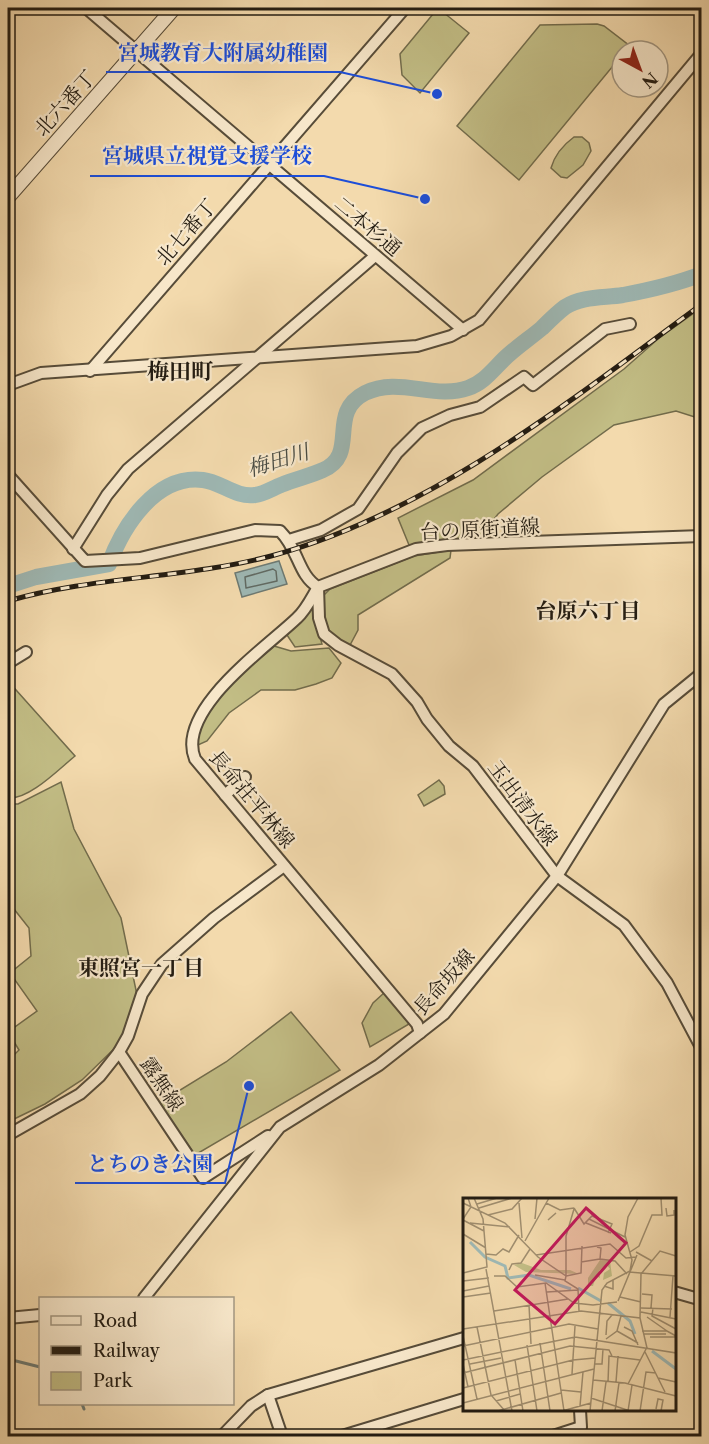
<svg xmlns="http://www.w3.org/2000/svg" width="709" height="1444" viewBox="0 0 709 1444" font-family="'Libre Caslon Text','Noto Serif JP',serif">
<rect width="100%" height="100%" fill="#f3daad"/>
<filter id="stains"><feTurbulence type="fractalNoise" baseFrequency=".00333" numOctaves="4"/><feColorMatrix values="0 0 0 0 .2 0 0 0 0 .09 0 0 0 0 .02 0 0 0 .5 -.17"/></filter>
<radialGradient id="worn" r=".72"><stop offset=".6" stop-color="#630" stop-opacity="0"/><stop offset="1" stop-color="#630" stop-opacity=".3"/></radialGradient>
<g fill="#c2bd85" stroke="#726c4c" stroke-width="1.5">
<polygon points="438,8 469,33 420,93 402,75 400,54"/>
<polygon points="597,24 604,26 630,46 622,51 622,55 519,180 457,126 540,25"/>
<path d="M574,137H582L589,143L591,151L583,165L567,178L561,177L551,168C555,154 563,145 574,137Z"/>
<polygon points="701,308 701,419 676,411 614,425 542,477 498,514 480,537 409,545 398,518 473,480 624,369 658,339"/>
<path d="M451,550L450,558L358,615V630L349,647C323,632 323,626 322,597L330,589L414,556Z"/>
<polygon points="312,609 322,644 295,647 287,635"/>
<path d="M274,646L291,651L329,648L341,663L332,678L316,684L295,690H261L229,713L207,741L198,745L196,738C213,695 241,675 274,646Z"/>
<path d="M8,681L75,756C59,769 29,800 8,798Z"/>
<polygon points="439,780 444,786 445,794 424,806 418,795"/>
<polygon points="61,782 74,829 121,918 137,995 129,1026 118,1045 82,1080 45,1104 8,1122 8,1061 19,1050 8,1032 37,1011 10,973 31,956 29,928 10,904 8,906 8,804 18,804"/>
<polygon points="385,992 409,1024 370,1047 362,1023 373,1003"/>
<polygon points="291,1012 340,1070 195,1155 159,1103 226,1062"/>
</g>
<polygon fill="#9eb8b4" stroke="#6d7a73" stroke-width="1.5" points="279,561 287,584 242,597 235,573"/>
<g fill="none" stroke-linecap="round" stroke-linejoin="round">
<polygon stroke="#606a63" stroke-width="1.5" points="273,569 276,571 277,581 246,588 245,577"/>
<g stroke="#6d7a73" stroke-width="3">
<polyline points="8,1359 40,1367"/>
<polyline points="82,1404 84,1409"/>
</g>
<path stroke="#9eb8b4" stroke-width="16" d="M8,586L36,577L109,564C123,526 156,474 203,480C221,482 236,498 255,495C264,494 273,488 281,485C295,479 310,476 323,470C360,454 326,413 365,393C399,376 434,400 468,388C483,383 492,371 503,360C515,348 529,339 542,328C549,321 557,313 565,307C582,296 604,298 623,295C650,290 676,284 702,274"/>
<g stroke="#574c39" stroke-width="14">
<g id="minor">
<polyline points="86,8 463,330"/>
<polyline points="90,371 405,8"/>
<polyline points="8,385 41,373 417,346 451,336 479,320 702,53"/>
<path d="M8,475L85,561L140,558L255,530L280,531C299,550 298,575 318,587L416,549L447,545L702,536"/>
<polyline points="289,540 321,530 358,509 397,453 422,428 450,415 480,407 524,377 533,385 605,329 630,324"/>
<polyline points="73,549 107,495 128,469 375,256"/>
<polyline points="318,587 319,618 324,634 338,645 392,674 417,702 427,719 449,746 473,766 557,876 624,925 667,983 702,1049"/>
<path d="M318,587C312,597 306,610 297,618C267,647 175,710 195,759L417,1024L420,1033"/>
<polyline points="8,663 26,652"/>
<polyline points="225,795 245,777"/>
<polyline points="119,1052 128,1036 142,994 162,964 214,918 284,866"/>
<polyline points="8,1135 80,1094 100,1076 119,1052 203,1178 268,1136"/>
<polyline points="674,1292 702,1300"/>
<polyline points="144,1298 280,1127 379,1065 444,1014 557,876 664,704 702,673"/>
<polyline points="8,1318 40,1315"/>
<polyline points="268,1395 282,1436"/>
<polyline points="222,1436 251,1406 268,1395 464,1338"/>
<polyline points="342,1436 464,1399"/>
<polyline points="553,1436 581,1427 580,1410"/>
</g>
</g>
<g stroke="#574c39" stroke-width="16">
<polyline id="tertiary" points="8,197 174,8"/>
</g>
<use href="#minor" stroke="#f7e7ca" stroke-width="10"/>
<use href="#tertiary" stroke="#f7e7ca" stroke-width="14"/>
<g stroke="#231c12" stroke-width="5">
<path id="rail" d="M8,601C93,576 184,579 271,556C428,514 572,400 702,304"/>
</g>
<use href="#rail" stroke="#f7e7ca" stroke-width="3" stroke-dasharray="9" stroke-linecap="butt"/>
</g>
<g text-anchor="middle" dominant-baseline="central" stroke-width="4.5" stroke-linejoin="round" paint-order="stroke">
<g font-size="20" fill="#231c12" stroke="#f7e7ca">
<text transform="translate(65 103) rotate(-48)">北六番丁</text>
<text transform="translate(368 226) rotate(40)">二本杉通</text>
<text transform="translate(186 232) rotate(-49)">北七番丁</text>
<text transform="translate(480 529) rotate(-3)">台の原街道線</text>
<text transform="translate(252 799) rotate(50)">長命荘平林線</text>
<text transform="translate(523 803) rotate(53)">玉出清水線</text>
<text transform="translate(444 982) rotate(-48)">長命坂線</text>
<text transform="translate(162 1084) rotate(56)">露無線</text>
</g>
<g font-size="21" font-style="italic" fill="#484b43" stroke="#f7e7ca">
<text transform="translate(278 460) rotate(-17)">梅田川</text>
</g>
<g font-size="21" font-weight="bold" fill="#231c12" stroke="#f7e7ca">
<text x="588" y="610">台原六丁目</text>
<text x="141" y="967">東照宮一丁目</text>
</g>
<g font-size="22" font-weight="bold" fill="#231c12" stroke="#f7e7ca">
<text x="180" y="371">梅田町</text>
</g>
</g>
<g transform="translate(463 1198)">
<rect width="213" height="213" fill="#f3daad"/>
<path d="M137,62L147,63L149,78L140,82L141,75L147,71L143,66L136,73L137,80L133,78L130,88H125V80ZM59,65L78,72H107L116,76L63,74L51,67Z" fill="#c2bd85"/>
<path fill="none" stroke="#9eb8b4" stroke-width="3" d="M7,44L22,59L42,68L45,80L66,77L108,91M115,90L138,103M145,105L167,123L172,136M189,153L213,171"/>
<path fill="none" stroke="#a08e6f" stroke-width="1.5" d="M0,5L42,25L75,59L103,78L102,83L115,91L116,113M56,5L59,40M83,5L97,12L111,10M14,6L34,0M16,10L49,0M111,10L121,26L129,18L149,26L145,35M203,10L204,18L211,17V12M111,11L103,38V78L118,75L119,48M25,17L49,11L59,0M0,21L8,9L5,0M72,21L74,0M126,21L162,39M0,22L21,33M85,22L93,15L86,21M7,25L47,29M123,25L148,35M0,36L23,50M62,43L86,0M134,49L138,50L137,61L152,63L164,76M167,54L176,48L189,17H199L198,0M173,54L189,63M23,56L33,57L40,51L46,54L56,37M73,57L147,46L163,60L173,59M118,64L137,61M23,71L49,213M46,72L49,66L58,65L67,51M166,74L213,78M0,75L24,69L20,21L11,0M72,77L102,82M31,78H42L54,89L83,85L111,105L130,107L154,104M0,83L26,80M82,85L101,213M141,88L150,91V82M0,93L26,88M84,94L115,92M179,96L189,97L188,110M0,99L28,95M157,99L178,104M155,103L174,57M66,107L68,146M178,110L209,111M190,110L189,118L213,131M31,113L105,101M178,114L213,121M184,119L204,133M207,119L210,78M177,120L178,76L197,53L213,58M14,129L28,197L42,213M161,129L169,133L175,147M0,131L118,113L177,120L184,150M154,133L175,145M179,133H204L213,138M180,136H203M143,137L144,123L149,117M0,138L14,201M187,139H213M143,141L154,133L158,118M77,145L87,213M64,147L74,213M0,148L106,126L135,131M182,154L202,194M0,162L112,139L213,155V162M52,162L60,213M110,162L132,160M0,166L5,189M7,166L38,160M132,166H139L140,151M0,175L107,148L146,152L149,158M109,176L112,128M195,180L213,184M130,182L162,185L213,198M145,184L146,158L177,162M153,184L155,158M165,186L183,151M0,190L110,162M98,192L118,194M128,200L167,213M33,203L57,196M0,205L131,171M117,208L120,174M193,211L195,201L200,202L198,213M35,213L98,195M99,213L128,205M127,213L139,92L144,85L167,73L169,62L162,37L165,19L175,0M139,213L143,184M152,213L156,185M165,213L169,187M177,213L183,174L193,175"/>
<path fill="#c2185b" fill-opacity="0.15" stroke="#c2185b" stroke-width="3" d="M123,10L163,45L92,126L52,92Z"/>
<rect width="213" height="213" fill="none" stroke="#231c12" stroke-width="3"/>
</g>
<path fill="none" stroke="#1d4ed8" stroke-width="2" d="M437 94L340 72H106M425 199L324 176H90M249 1086L225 1183H75"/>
<g fill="#1d4ed8" stroke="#f7e7ca" stroke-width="2">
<circle cx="437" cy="94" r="6"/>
<circle cx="425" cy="199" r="6"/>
<circle cx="249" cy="1086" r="6"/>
</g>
<g font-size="21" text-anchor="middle" font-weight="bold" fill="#1d4ed8" stroke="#f7e7ca" stroke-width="4.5" stroke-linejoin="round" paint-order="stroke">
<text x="223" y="60">宮城教育大附属幼稚園</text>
<text x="207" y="163">宮城県立視覚支援学校</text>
<text x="150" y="1171">とちのき公園</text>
</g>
<rect width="709" height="1444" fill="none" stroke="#f3daad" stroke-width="30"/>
<rect x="9" y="9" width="691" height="1426" fill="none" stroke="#231c12" stroke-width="3"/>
<rect x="15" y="15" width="679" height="1414" fill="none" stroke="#231c12" stroke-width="1.5"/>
<rect x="39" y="1297" width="195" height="108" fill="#f7e7ca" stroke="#a29680" stroke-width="1.5"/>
<rect x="51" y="1316" width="30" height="9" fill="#f7e7ca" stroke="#a29680" stroke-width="1.5"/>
<text x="93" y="1327" font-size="18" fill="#231c12">Road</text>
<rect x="51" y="1346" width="30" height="9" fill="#231c12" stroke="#a29680" stroke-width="1.5"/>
<text x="93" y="1357" font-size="18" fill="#231c12">Railway</text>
<rect x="51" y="1372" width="30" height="18" fill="#c2bd85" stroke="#a29680" stroke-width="1.5"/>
<text x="93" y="1387" font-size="18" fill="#231c12">Park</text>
<g transform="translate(640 69) rotate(139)"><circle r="28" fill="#f7e7ca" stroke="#a29680" stroke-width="1.5"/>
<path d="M0-4.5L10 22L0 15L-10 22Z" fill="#8f2418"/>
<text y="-9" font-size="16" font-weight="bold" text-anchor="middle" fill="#231c12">N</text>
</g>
<rect width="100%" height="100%" filter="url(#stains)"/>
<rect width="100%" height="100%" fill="url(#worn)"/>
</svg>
